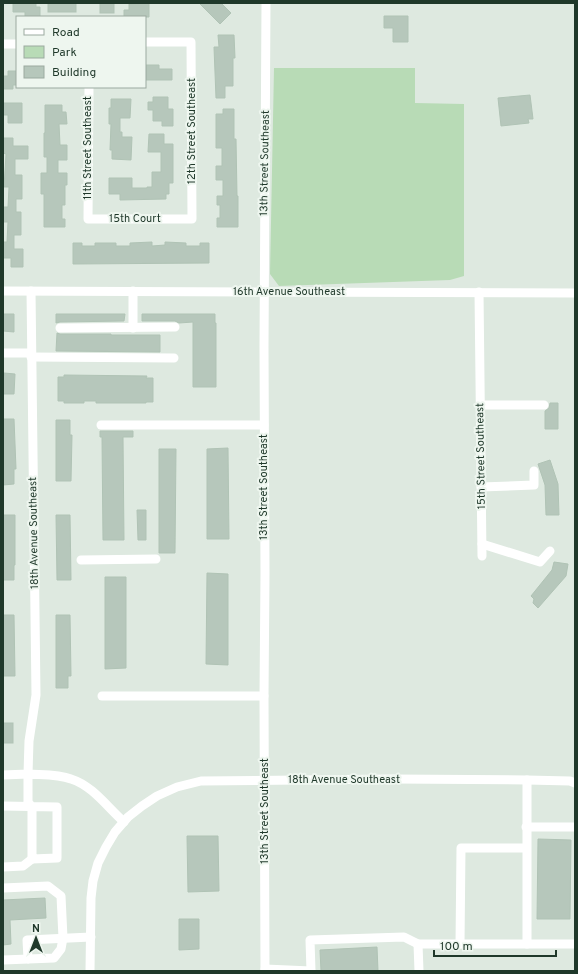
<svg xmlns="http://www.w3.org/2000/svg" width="578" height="974" viewBox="0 0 578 974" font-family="Overpass,sans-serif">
<rect width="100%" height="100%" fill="#dee9e0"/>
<polygon fill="#b8dbb6" points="274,68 415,68 415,103 464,104 464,276 450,280 279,286 270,274"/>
<g fill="#b6c7bb" stroke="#b0c3b5">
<polygon points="13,3 36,3 36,7 40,7 40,17 25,17 25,12 13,12"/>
<rect x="48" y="3" width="28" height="9"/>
<rect x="100" y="3" width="14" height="10"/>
<polygon points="149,3 149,17 124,17 124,10 129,10 129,4"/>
<polygon points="199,3 221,3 231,13 220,24"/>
<polygon points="384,16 408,16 408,42 393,42 393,28 384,28"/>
<polygon points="218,35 234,35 235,58 233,58 233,86 225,86 225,98 216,98 214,47 219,47"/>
<polygon points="146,65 159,65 159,69 172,69 172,80 146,80"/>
<polygon points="8,71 17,71 17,85 13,85 13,89 3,89 3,76 8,76"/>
<polygon points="530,95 533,119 528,119 529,123 501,126 498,98"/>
<polygon points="153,97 168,97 168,109 173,109 173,126 162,126 162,121 153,121 153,110 148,110 148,102 153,102"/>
<polygon points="111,99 131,99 130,118 120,118 120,132 122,132 122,137 132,137 131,160 112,159 112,150 110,150 111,124 109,124 109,108 111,108"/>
<polygon points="3,103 22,103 22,123 8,123 8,115 3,115"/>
<polygon points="45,105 62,105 62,112 66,112 67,124 59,124 60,145 67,145 67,160 58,160 58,173 67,173 67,185 65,185 65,205 62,205 62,219 65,219 65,227 44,227 44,194 41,194 41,173 47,173 47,157 44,157 44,133 45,133"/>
<polygon points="223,109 234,109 234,139 236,139 237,196 238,196 238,227 217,227 217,218 220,218 220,205 217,205 217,196 223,196 223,180 216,180 216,166 222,166 222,148 216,148 216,114 223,114"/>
<polygon points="149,134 164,134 164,144 173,144 173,183 169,183 169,194 166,194 166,199 120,200 120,194 109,194 109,178 132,178 132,188 147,188 147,187 152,187 152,172 161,172 161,152 148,152"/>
<polygon points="3,138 13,138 13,146 28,146 28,159 15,159 15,175 22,175 22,199 16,199 16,212 21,212 21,235 14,235 14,249 23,249 23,267 11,267 11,258 3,258 3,242 7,242 8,222 3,222 3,207 8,207 9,187 4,187 6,154 3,153"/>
<polygon points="152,242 152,246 165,245 165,242 186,243 186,246 200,246 200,243 209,243 209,263 73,264 73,243 82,243 82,246 95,246 95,243 116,243 116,246 130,246 130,243"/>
<polygon points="3,314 14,314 14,332 3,331"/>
<polygon points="56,314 125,314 124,321 60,322 56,323"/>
<polygon points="142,314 215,314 215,323 216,323 216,387 193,387 193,322 179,323 175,321 142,321"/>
<polygon points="57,333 60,334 111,334 111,335 160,335 160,352 56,351"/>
<polygon points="4,373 15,374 14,394 3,394 3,375 4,376"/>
<polygon points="64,375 147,376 146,378 153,378 153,402 146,402 146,403 96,403 96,401 84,401 84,403 64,403 64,401 58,401 58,377 64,377"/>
<polygon points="550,403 558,403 558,429 545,429 545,411 549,408"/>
<polygon points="3,419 14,419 16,469 14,469 14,484 3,485"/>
<polygon points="56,420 70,420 70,435 72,435 71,481 56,481"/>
<polygon points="100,431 133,431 133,437 123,437 124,540 103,540 102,437 100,437"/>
<polygon points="228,448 229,539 207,539 207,449"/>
<polygon points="159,449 176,449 175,553 159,553"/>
<polygon points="550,460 558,484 559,515 546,515 545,485 538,464"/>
<polygon points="137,510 146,510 146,540 138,540"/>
<polygon points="3,515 15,515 15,565 14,565 14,580 3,580"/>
<polygon points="56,515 70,515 71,580 57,580"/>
<polygon points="554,562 568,564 566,576 538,608 533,603 534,599 531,596 552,570"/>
<polygon points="207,573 228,574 228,665 206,664"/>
<polygon points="105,577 126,577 126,668 105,669"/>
<polygon points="3,615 14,615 15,676 3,676"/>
<polygon points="56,615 70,615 71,676 68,676 68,688 56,688"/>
<rect x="3" y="723" width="10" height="20"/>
<polygon points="187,836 218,836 219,891 188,892"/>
<polygon points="538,839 571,840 570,919 537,919"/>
<polygon points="45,898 46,918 10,920 11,944 3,945 3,900"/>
<polygon points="179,919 199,919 199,949 179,950"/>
<polygon points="377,947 378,971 321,971 320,950"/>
</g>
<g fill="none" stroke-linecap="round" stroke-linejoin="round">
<g stroke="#fff" stroke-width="9">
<polyline points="3,44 17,44"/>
<polyline points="89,87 88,219 192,219 191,42 145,42"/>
<polyline points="3,291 575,293"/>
<polyline points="479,292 482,556"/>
<polyline points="60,328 175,327"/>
<polyline points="133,328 133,291"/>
<polyline points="3,353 31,353"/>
<polyline points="31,357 174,358"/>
<polyline points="480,405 544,405"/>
<polyline points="101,425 264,425"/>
<polyline points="481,487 534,485 534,471"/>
<polyline points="482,544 540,562 550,551"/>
<polyline points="81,560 156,559"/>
<polyline points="102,696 264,696"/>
<polyline points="3,775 28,774 29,741 36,695 31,291"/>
<polyline points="527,780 527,944 575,944"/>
<path d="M3,806L57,807V858L32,859V807L28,802V774C42,775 58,774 71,779C93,786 107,807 124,822"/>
<polyline points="526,827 575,827"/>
<polyline points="3,867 23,866 32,859"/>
<polyline points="3,888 48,886 61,896 63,938 61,949 54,958 3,960"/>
<polyline points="418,944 419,971"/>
<polyline points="460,944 527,944"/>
<polyline points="28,959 27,940 91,937"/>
<polyline points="265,969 311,971"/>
<polyline points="90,971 91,898 93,881 98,863 106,847 115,832 128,817 142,806 157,796 177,787 201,781 393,779 527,780 570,781 575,783"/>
<polyline points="265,971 264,696 265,573 264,347 266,3"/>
<polyline points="311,971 310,940 404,937 418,944 460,944 461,848 526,848"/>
</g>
</g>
<g text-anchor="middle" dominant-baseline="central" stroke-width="4" stroke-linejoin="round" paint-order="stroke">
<g font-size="11" fill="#1f382a" stroke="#eef6ef">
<text transform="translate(192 131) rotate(-90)">12th Street Southeast</text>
<text transform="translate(88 148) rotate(-90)">11th Street Southeast</text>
<text transform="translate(265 163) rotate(-89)">13th Street Southeast</text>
<text x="135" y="219">15th Court</text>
<text x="289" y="292">16th Avenue Southeast</text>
<text transform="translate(481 456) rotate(-91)">15th Street Southeast</text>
<text transform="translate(264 487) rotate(-90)">13th Street Southeast</text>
<text transform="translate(34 533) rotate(-91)">18th Avenue Southeast</text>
<text x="344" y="780">18th Avenue Southeast</text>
<text transform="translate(265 811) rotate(-90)">13th Street Southeast</text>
</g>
</g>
<rect width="578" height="974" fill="none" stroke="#1f382a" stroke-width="8"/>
<rect x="16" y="16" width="130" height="72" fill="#eef6ef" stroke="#9baaa0"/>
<rect x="24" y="29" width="20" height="6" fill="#ffffff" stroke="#9baaa0"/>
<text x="52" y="36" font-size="12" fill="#1f382a">Road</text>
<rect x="24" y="46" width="20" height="12" fill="#b8dbb6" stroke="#9baaa0"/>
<text x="52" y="56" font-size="12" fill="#1f382a">Park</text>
<rect x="24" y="66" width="20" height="12" fill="#b6c7bb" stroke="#9baaa0"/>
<text x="52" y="76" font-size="12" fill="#1f382a">Building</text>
<g transform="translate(36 938)" stroke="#eef6ef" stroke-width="3" paint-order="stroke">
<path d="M0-3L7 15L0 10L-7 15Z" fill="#1f382a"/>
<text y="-6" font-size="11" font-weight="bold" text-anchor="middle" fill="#1f382a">N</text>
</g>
<path d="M434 950v6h122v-6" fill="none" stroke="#1f382a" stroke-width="2"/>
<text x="440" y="950" font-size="12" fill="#1f382a" stroke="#eef6ef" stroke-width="3" paint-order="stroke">100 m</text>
</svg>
